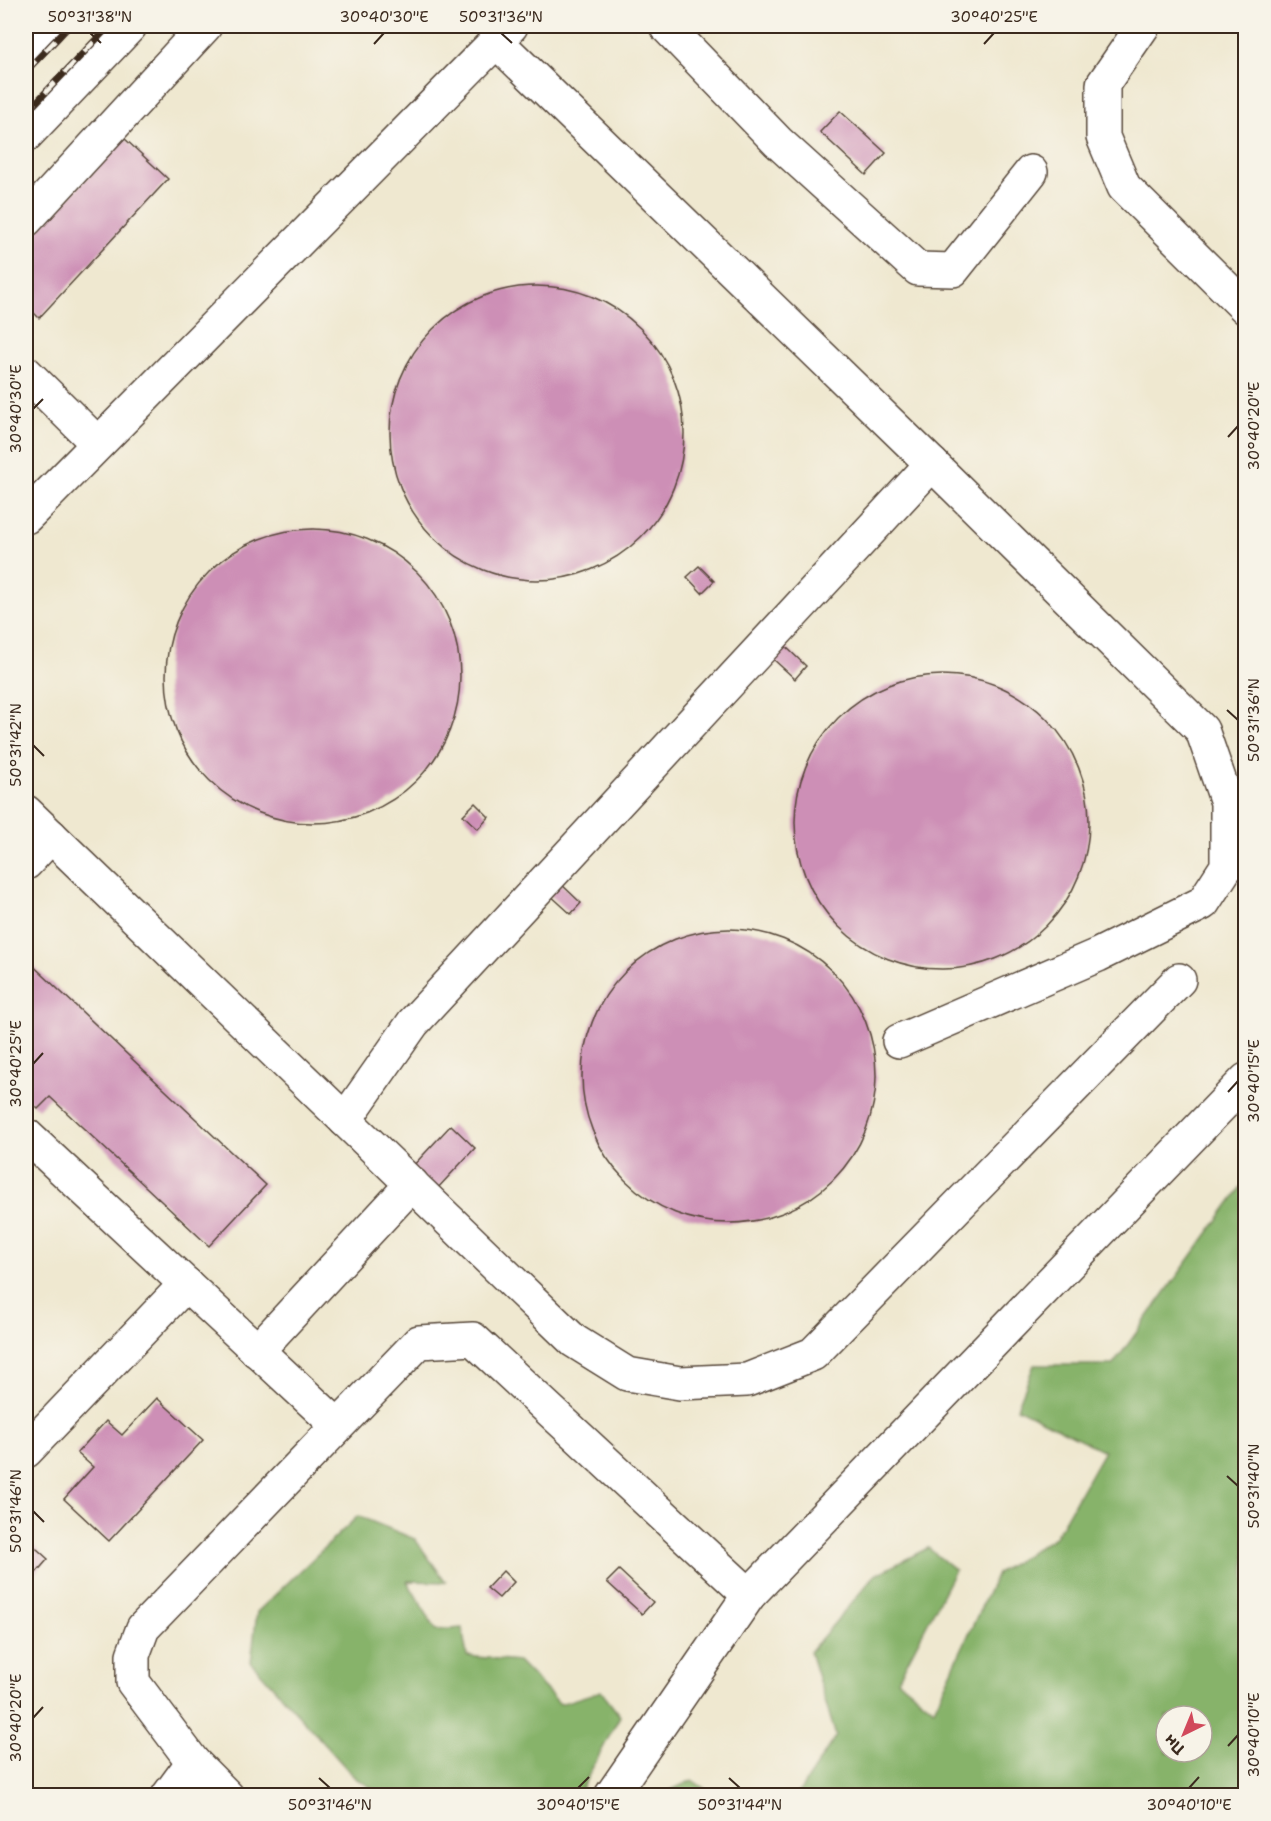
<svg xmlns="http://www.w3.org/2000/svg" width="1271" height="1821" viewBox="0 0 1271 1821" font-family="'Shantell Sans',sans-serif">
<rect width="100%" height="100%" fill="#f7f3e8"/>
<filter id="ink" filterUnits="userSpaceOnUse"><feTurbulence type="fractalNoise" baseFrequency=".0167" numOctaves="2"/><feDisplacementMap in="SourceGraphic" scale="12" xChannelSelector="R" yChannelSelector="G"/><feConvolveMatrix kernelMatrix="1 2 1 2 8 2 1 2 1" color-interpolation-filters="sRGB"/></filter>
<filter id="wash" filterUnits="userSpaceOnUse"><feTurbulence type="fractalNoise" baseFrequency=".008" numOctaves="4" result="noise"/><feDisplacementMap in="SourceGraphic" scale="24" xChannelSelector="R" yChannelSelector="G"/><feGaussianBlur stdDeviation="1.35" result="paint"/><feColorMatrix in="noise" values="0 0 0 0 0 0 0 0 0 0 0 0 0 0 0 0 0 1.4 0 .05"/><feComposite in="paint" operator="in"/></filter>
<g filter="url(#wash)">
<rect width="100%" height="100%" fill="#efe8d0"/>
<g fill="#87b36b" stroke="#616e44" stroke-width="1.5" fill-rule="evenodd">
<path d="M1245,1182V1795H797L836,1736L810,1652L875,1575L928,1548L955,1570L898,1680L934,1709L997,1573L1055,1537L1104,1451L1017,1408L1034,1365H1113ZM1166,1716H1202V1752H1166Z"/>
<polygon points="358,1516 415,1539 446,1582 407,1581 436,1630 462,1628 467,1656 518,1661 560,1704 601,1691 620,1716 578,1795 384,1795 355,1778 251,1662 257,1612"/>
<polygon points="692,1780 714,1795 661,1795"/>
</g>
<g id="blocks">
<g fill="#cd8fb6">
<polygon points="840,111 886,153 866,175 820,132"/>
<polygon points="124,138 168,179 39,318 26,305 26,243"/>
<circle cx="537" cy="433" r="147"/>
<circle cx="313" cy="676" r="147"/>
<polygon points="699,566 714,581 702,593 687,577"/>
<polygon points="784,645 806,666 795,679 772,658"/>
<circle cx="942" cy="822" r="147"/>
<polygon points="475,803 489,817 478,829 463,815"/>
<polygon points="559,882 581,903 571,914 549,894"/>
<circle cx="729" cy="1076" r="147"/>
<polygon points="26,959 266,1185 209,1246 50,1097 38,1109 26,1097"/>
<polygon points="451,1125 475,1148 436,1190 412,1167"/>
<polygon points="157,1398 203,1440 109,1541 64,1499 93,1467 77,1453 106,1421 122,1435"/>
<polygon points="27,1540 48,1559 28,1582 26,1580"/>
<polygon points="619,1570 653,1602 642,1614 607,1582"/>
<polygon points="503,1571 514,1582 499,1598 487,1588"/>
</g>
</g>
</g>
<g filter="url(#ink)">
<use href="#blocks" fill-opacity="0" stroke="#564639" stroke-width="1.5"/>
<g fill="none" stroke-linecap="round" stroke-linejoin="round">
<g stroke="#564639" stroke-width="36">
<g id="minor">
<polyline points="666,26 778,142 918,269 953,270 1031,172"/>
<polyline points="1143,26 1103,84 1103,137 1124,187 1246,308"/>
<polyline points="497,42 932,464 1202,730 1227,802 1227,866 1203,903 1098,955 899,1041"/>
<polyline points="26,50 49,26"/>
<polyline points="26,135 130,26"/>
<polyline points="26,220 205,26"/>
<polyline points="26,373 97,443"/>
<polyline points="26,517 511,26"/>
<polyline points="26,812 574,1341 627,1374 680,1383 747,1380 813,1354 1179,980"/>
<polyline points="26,863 51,836"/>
<polyline points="345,1120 413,1023 932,464"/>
<polyline points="26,1135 337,1425"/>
<polyline points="257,1351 412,1184"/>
<polyline points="26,1451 186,1284"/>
<polyline points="168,1796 193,1762"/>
<polyline points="227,1796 193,1762 133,1682 133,1655 143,1628 419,1342 473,1339 749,1595"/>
<polyline points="611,1796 749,1595 1246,1080"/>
</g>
</g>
<use href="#minor" stroke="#fff" stroke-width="33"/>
<g stroke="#3b2a1e" stroke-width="7">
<g id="rail">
<polyline points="26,71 69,26"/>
<polyline points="26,113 109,26"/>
</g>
</g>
<use href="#rail" stroke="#f7f3e8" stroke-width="4.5" stroke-dasharray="14" stroke-linecap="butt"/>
</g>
</g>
<path fill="none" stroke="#3b2a1e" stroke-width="2" d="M90,33L101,43M501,33L512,43M374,44L384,33M984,44L994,33M33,409L43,399M1228,437L1238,426M1227,710L1238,720M33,745L44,756M33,1064L43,1053M1228,1092L1238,1081M1227,1476L1238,1486M33,1511L44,1522M33,1718L43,1707M1228,1746L1238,1735M319,1778L330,1788M729,1778L740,1788M578,1788L589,1777M1189,1788L1199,1777"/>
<rect width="1271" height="1821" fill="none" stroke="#f7f3e8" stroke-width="66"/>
<g transform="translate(1184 1734) rotate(223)"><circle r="28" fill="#f7f3e8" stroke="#aca397" stroke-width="1.5"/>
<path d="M0-4.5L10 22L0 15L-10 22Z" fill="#d1495b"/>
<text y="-9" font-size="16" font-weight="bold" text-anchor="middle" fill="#3b2a1e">Пн</text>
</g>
<rect x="33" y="33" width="1205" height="1755" fill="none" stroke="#3b2a1e" stroke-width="2"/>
<g font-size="15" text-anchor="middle" fill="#3b2a1e">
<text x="90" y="22">50°31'38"N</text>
<text x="384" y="22">30°40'30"E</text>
<text x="501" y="22">50°31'36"N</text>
<text x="994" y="22">30°40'25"E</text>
<text transform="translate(16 409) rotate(-90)" y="5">30°40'30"E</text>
<text transform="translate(1254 426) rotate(-90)" y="5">30°40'20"E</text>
<text transform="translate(1254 720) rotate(-90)" y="5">50°31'36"N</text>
<text transform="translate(16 745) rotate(-90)" y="5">50°31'42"N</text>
<text transform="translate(16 1064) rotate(-90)" y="5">30°40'25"E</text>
<text transform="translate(1254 1081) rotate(-90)" y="5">30°40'15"E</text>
<text transform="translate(1254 1486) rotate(-90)" y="5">50°31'40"N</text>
<text transform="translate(16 1511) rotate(-90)" y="5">50°31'46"N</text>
<text transform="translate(16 1718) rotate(-90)" y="5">30°40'20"E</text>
<text transform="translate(1254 1735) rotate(-90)" y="5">30°40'10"E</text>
<text x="330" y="1810">50°31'46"N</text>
<text x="578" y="1810">30°40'15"E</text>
<text x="740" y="1810">50°31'44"N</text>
<text x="1189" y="1810">30°40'10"E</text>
</g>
</svg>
